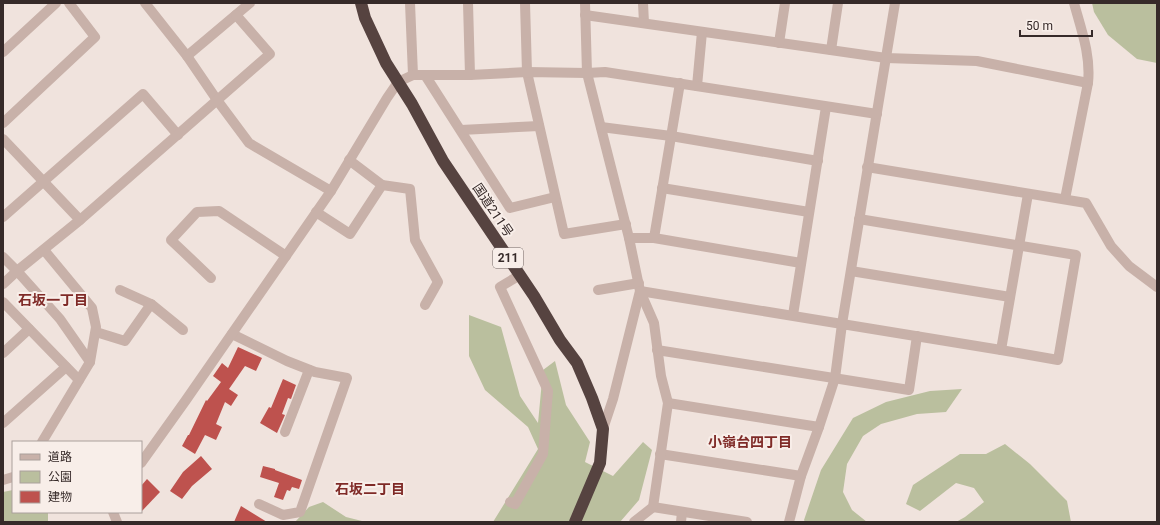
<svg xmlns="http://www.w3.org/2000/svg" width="1160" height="525" viewBox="0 0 1160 525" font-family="Roboto,'Noto Sans JP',sans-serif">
<rect width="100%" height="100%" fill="#f0e3dd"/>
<g fill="#babf9e">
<polygon points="1092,3 1157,3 1157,63 1137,59 1108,35 1094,12"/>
<polygon points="469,315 501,327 520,396 538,423 543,370 555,361 566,405 590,442 585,462 613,476 643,442 652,450 639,500 620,522 493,522 538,449 528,427 485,390 469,356"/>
<polygon points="962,389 946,412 917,414 881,424 863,436 847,464 843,492 852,510 867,522 805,522 804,520 821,470 853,418 886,402 930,391"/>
<polygon points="1005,444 1030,464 1067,501 1071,522 956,522 965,517 984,502 974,488 956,483 920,511 906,504 913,485 960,454 986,454"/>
<polygon points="13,490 13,512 48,512 48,522 3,522 3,492"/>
<polygon points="323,502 346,517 366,522 295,522 309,507"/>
</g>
<g fill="#be524e">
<polygon points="238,347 262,358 256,371 245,366 229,389 238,395 231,406 225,402 216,424 222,427 216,440 205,435 195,454 182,446 188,435 189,435 206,400 207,401 221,382 213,376 222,363 228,368"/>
<polygon points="283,379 296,385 291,399 288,398 282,414 285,415 277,433 260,423 269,407 271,408"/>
<polygon points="201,456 212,469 192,486 182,499 170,491 183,472"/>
<polygon points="263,466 275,469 275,470 302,480 299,489 292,487 290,491 287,490 283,500 274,497 279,483 260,477"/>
<polygon points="147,479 160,492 141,512 141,486"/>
<polygon points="241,506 267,522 234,522"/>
</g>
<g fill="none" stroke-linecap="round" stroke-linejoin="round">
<g stroke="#c8b1a9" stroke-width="10">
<polyline points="145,3 187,56 217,100 249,143 331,191"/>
<polyline points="410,3 413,75"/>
<polyline points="468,3 470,75"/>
<polyline points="525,3 527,72 564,234 626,224"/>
<polyline points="585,3 587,73 629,238 640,291 613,399 603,429"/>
<polyline points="643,3 644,23"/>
<polyline points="585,15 886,58 977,61 1088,83"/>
<polyline points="779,43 785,3"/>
<polyline points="831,50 838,3"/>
<polyline points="3,52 56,3"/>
<polyline points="187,56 250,3"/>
<polyline points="425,75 510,208 555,197"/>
<polyline points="697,86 702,32"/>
<polyline points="3,123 95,37 69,3"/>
<polyline points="601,127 671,136 818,161"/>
<polyline points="461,130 539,126"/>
<polyline points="3,139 80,220"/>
<polyline points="867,167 1086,203 1111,246 1129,266 1157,287"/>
<polyline points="382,185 410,189 415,240 438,282 425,305"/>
<polyline points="662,188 809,212"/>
<path d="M1065,199L1088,83C1091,55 1081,29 1074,3"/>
<polyline points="316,212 350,234 382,185 349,160"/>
<polyline points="3,217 143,94 178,135"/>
<polyline points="629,238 654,238 801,263"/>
<polyline points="654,238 680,83"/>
<polyline points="3,257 17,271 60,319 90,362"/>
<polyline points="851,271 1010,297"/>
<polyline points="211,278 171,240 197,212 219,211 286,256"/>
<polyline points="3,284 17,271 80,220 270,54 236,15"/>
<polyline points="120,290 151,304"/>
<polyline points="598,290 639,283"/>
<path d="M640,291L842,324C859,217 877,110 895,3"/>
<polyline points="3,302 79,380"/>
<polyline points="793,315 826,107"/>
<polyline points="96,332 125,341 151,304 183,330"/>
<polyline points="232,334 287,361 315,372 347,378 300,512 283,515 259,504"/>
<polyline points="657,350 909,390 917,336"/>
<polyline points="1001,350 1028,194"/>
<polyline points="3,353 29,329"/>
<polyline points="668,403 819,427"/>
<polyline points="3,423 66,367"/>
<polyline points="285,432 309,370"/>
<polyline points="42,442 90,362 96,327 92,308 44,250"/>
<polyline points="660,454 801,476"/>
<polyline points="141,463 186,400 331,191 387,98 398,82 413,75 470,75 527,72 587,73 605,72 877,114"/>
<polyline points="3,480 13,477"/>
<polyline points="510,502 515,504 543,454 548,391 500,287 520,275"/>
<polyline points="653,507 747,522"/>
<polyline points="113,512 117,522"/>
<polyline points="634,522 653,507 668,403 661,376 654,323 640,291"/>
<polyline points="681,522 682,512"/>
<polyline points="789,522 801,476 819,427 835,378 842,324 1001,350 1058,360 1076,255 859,219"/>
</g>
<polyline stroke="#564340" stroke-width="12" points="361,3 365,18 386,63 412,104 443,161 534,296 560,340 577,363 592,398 603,429 600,463 575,522"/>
</g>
<g text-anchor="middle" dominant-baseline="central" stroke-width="4" stroke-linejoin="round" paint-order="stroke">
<rect fill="#f8eee9" stroke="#706563" stroke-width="1" x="493" y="248" width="30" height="20" rx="3"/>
<g font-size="12" font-weight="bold" fill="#362a29">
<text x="508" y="258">211</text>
</g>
<g font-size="13" fill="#362a29" stroke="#f8eee9">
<text transform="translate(493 210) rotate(56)">国道211号</text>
</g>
<g font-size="14" font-weight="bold" fill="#7f2a27" stroke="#f8eee9">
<text x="53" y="300">石坂一丁目</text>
<text x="750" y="442">小嶺台四丁目</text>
<text x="370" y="489">石坂二丁目</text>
</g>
</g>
<rect width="1160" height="525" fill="none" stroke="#362a29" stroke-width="8"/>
<rect x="12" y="441" width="130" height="72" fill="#f8eee9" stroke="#aaa09c"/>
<rect x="20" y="454" width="20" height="6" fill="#c8b1a9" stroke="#aaa09c"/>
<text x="48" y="461" font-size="12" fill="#362a29">道路</text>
<rect x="20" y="471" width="20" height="12" fill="#babf9e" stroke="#aaa09c"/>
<text x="48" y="481" font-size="12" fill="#362a29">公園</text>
<rect x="20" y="491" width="20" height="12" fill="#be524e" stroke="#aaa09c"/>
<text x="48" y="501" font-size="12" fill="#362a29">建物</text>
<path d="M1020 30v6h72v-6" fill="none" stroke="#362a29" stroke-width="2"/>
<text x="1026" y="30" font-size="12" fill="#362a29" stroke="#f8eee9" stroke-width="3" paint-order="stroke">50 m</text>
</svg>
